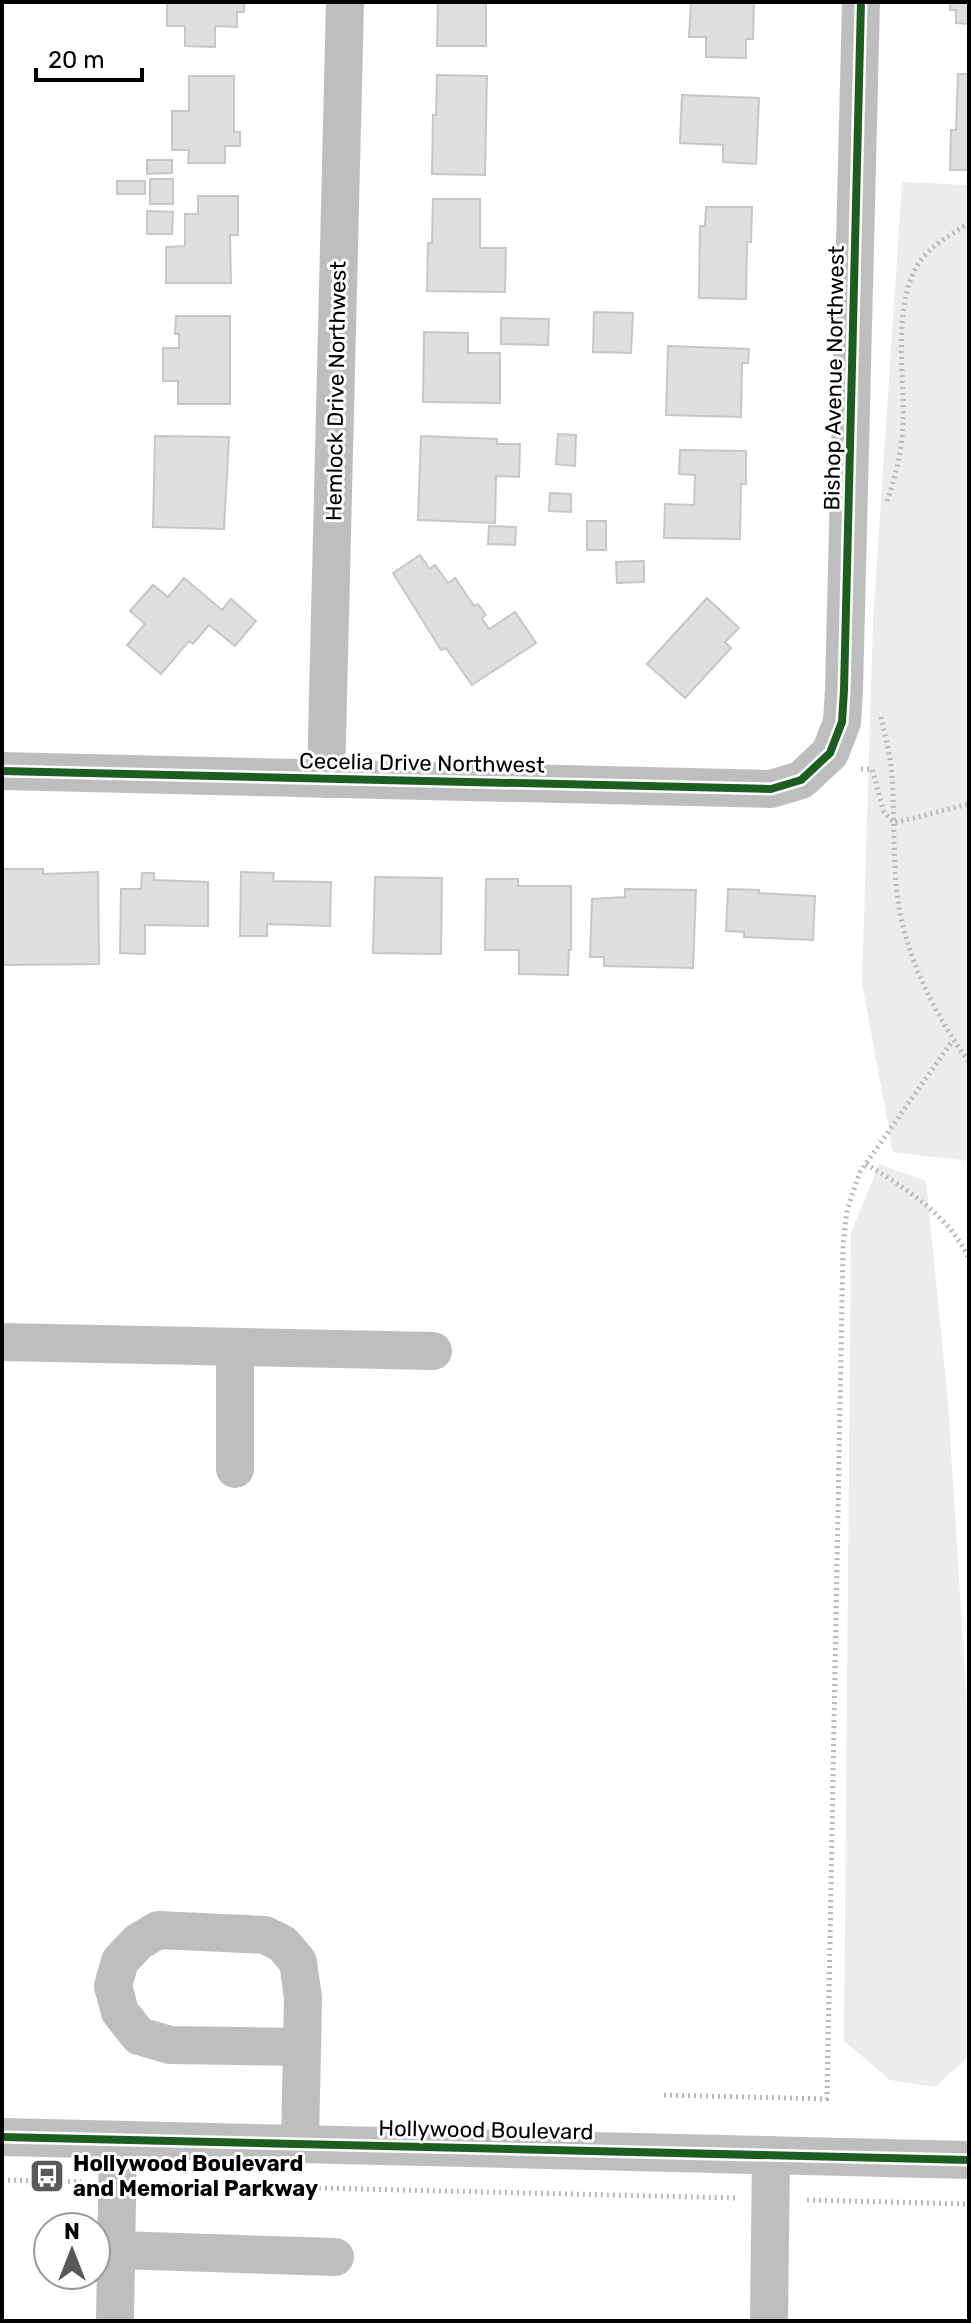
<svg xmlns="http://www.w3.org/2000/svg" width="971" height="2323" viewBox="0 0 971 2323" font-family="Rubik,sans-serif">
<rect width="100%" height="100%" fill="#fff"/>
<g fill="#ececec">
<polygon points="902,182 969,185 969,1161 893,1152 862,983 873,623"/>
<polygon points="879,1164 926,1181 948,1402 969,1738 969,2056 935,2087 890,2080 844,2041 851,1233"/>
</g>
<g fill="#dfdfdf" stroke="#c7c7c7" stroke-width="2">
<polygon points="167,2 244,2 244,12 237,12 237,27 215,26 215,47 185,46 185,26 167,26"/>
<polygon points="438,2 486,2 486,46 437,46"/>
<polygon points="691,2 754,2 753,39 746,39 746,58 706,57 706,37 689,37"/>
<polygon points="950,2 969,2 969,24 956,23 956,10 950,10"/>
<polygon points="958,74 969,74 969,170 950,170 951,130 956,130"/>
<polygon points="437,75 487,76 485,175 432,174 433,115 436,115"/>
<polygon points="189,76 234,76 234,132 240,132 240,146 225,146 225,163 188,163 189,150 172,150 172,111 189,111"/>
<polygon points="682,95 759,98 756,164 723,162 723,145 680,143"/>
<polygon points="147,160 172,160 172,173 147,174"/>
<rect x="150" y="179" width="23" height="25"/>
<rect x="117" y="181" width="28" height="13"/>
<polygon points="198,196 238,196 238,235 230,235 231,283 166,283 166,247 185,246 185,214 198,214"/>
<polygon points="433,199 480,199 480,248 506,248 505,292 427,291 428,243 432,243"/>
<polygon points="706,207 752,207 751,242 747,242 746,299 699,298 700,226 705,226"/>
<polygon points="147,211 173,212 172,234 147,234"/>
<polygon points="594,312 633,313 631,353 593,352"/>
<polygon points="176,316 230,316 230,404 178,404 178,381 163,381 163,348 179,348 179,334 175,334"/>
<polygon points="501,318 549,319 548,345 501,344"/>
<polygon points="424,332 468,333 468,353 500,353 500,403 423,402"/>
<polygon points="668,346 749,349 748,363 742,363 741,417 666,415"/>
<polygon points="558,434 576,435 575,466 556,464"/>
<polygon points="155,436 229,437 224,529 153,527"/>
<polygon points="421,436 497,439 497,444 520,444 519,477 496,476 495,523 418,520"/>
<polygon points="680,450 746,451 746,484 741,484 740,539 664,538 665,504 694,505 695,475 679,474"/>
<polygon points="550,493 571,494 571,512 549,511"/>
<rect x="587" y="521" width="19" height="29"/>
<polygon points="489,526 516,527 515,545 488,544"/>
<polygon points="420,555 430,569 435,565 448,583 455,578 474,606 478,604 486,615 482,618 489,629 515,612 536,643 472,685 446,648 441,650 393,573"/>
<polygon points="644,561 644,582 617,583 616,562"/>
<polygon points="184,578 222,610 231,599 256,621 235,646 209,625 193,644 189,641 161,674 127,645 145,624 130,611 153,585 168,597"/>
<polygon points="707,598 739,628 725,642 731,648 685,698 647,664"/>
<polygon points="2,869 43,869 43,874 98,872 99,964 3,965"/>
<polygon points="241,872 274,873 273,881 331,882 330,926 267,924 267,936 240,936"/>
<polygon points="142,873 154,873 154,880 208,882 208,926 145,925 145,954 120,953 121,889 141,889"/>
<polygon points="375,877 442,878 441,954 373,953"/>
<polygon points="486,879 518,879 518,886 571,886 571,950 569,950 568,975 519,974 519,950 485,950"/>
<polygon points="625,889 696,890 693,968 604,966 604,957 590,957 592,899 625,897"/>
<polygon points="728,889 759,890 759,893 815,896 813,940 744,937 744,932 726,931"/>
</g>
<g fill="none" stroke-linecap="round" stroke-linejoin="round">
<g stroke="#b9b9b9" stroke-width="5" stroke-dasharray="2 4" stroke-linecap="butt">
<path d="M887,501C896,476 902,450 903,423C905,376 891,301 921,260C932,245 953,233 969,223"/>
<path d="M881,717C885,737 891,757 892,777C895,822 892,869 900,913C911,967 937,1018 969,1062"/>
<polyline points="861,769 872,769 884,812 894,823 969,804"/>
<path d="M866,1164C905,1188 949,1215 969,1259"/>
<polyline points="664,2095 827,2099 843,1246 847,1210 860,1172 953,1040"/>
<polyline points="2,2180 81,2182"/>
<polyline points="151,2184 737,2198"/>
<polyline points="807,2200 969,2204"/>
</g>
<g stroke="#bebebe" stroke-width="38">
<polyline points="2,771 771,789 801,780 830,753 842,722 844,690 861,2"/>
<polyline points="326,779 345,2"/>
<polyline points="2,1342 433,1351"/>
<polyline points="235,1469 235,1348"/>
<polyline points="2,2137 969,2160"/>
<polyline points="300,2144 303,1998 298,1962 283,1944 265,1935 158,1930 138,1942 120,1961 113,1986 120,2012 139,2036 170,2045 302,2047"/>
<polyline points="117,2250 335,2257"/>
<polyline points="115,2321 118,2140"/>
<polyline points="769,2321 771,2155"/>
</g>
<g stroke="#fff" stroke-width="13">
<g id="cycleway">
<polyline points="2,771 771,789 801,780 830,753 842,722 844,690 861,2"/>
<polyline points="2,2137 969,2160"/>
</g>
</g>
<use href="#cycleway" stroke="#1b5e20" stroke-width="8"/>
</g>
<defs>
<g id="bus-square" transform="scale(1.8)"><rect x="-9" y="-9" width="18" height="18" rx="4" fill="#595959" stroke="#fff"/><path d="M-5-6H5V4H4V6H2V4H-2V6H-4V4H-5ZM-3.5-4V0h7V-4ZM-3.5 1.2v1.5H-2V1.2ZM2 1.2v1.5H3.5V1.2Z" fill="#fff"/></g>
</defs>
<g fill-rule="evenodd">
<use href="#bus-square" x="47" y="2176"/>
</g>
<g text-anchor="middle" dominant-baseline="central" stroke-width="6" stroke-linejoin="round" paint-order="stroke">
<g font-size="22" fill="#000" stroke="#fff">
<text transform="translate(834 378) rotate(-89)">Bishop Avenue Northwest</text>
<text transform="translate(336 391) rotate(-89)">Hemlock Drive Northwest</text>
<text transform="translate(422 763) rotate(1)">Cecelia Drive Northwest</text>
<text transform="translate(486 2130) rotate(1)">Hollywood Boulevard</text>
</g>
<g font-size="22" font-weight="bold" fill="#000" stroke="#fff" text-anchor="start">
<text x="73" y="2163">Hollywood Boulevard<tspan x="73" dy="25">and Memorial Parkway</tspan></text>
</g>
</g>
<rect width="971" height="2323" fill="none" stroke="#000000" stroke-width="8"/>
<g transform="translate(72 2251)"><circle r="38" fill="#ffffff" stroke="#999999" stroke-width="2"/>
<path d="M0-6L14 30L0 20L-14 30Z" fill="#595959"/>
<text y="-12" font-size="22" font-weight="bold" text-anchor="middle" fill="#000000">N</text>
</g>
<path d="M36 68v12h106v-12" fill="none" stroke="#000000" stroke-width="4"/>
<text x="48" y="68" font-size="24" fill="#000000" stroke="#ffffff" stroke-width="6" paint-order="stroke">20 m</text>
</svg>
